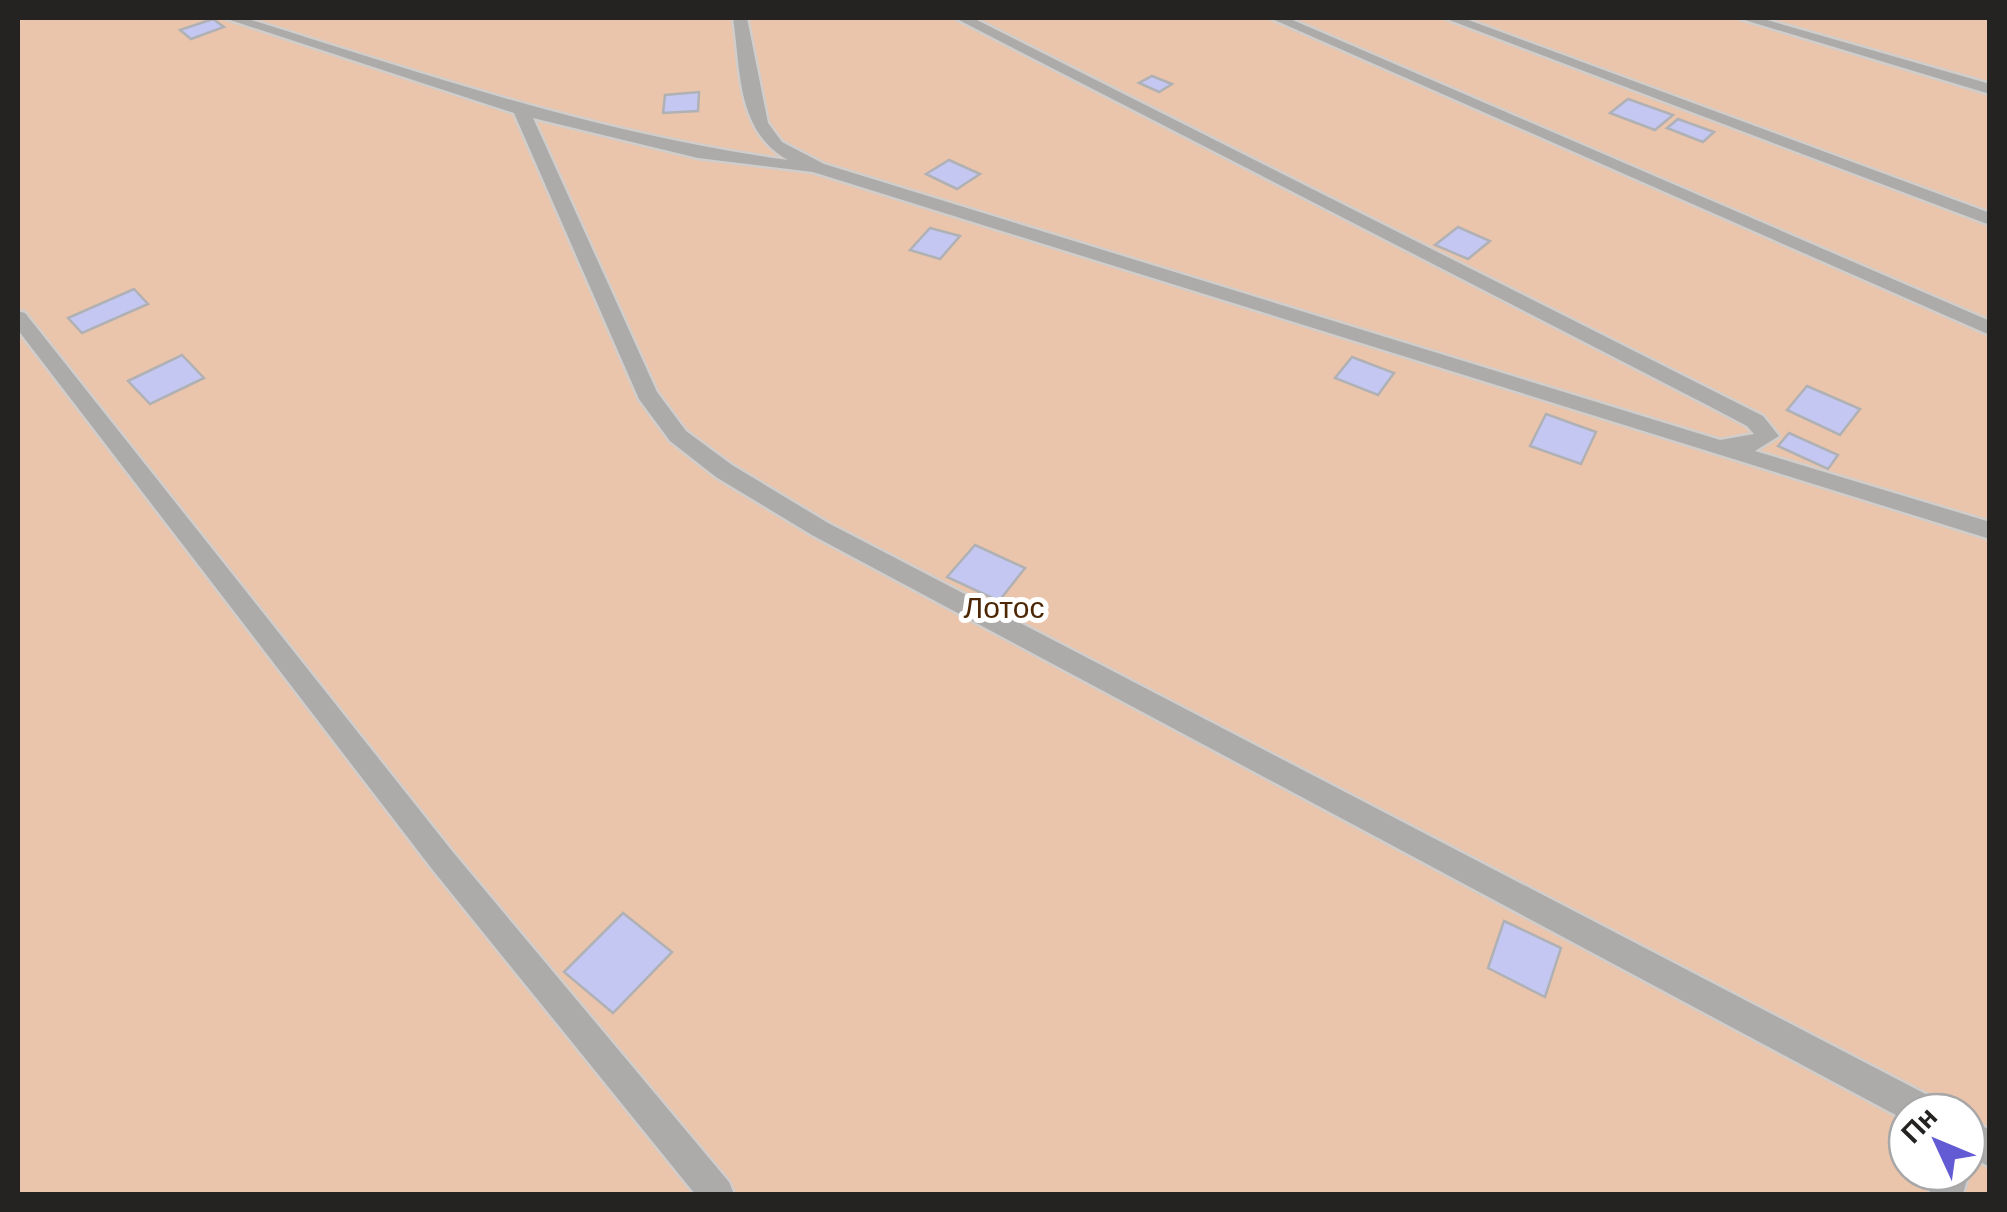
<svg xmlns="http://www.w3.org/2000/svg" width="2007" height="1212" viewBox="0 0 2007 1212" font-family="Barlow,sans-serif">
<rect width="100%" height="100%" fill="#f5f2ef"/>
<path fill="#eac4ab" fill-rule="evenodd" d="M18,18H1989V1194H18ZM1907,1112H1967V1172H1907Z"/>
<g fill="#c4c7f2" stroke="#b0b1b4" stroke-width="2.5">
<polygon points="213,19 224,27 191,39 180,30"/>
<polygon points="1152,76 1172,84 1159,92 1139,83"/>
<polygon points="699,92 698,111 663,113 665,95"/>
<polygon points="1628,99 1673,115 1655,130 1610,113"/>
<polygon points="1678,119 1714,132 1703,142 1667,128"/>
<polygon points="949,160 980,174 957,189 926,174"/>
<polygon points="1458,227 1490,241 1468,259 1435,245"/>
<polygon points="930,228 960,236 940,259 910,250"/>
<polygon points="134,289 148,304 82,333 68,318"/>
<polygon points="182,355 204,378 150,404 128,381"/>
<polygon points="1352,357 1394,373 1378,395 1335,378"/>
<polygon points="1807,386 1860,409 1840,435 1787,410"/>
<polygon points="1546,414 1596,432 1581,464 1530,446"/>
<polygon points="1789,433 1838,455 1828,469 1778,446"/>
<polygon points="975,545 1025,568 999,601 947,577"/>
<polygon points="623,913 672,952 613,1013 564,972"/>
<polygon points="1504,921 1561,948 1545,997 1488,968"/>
</g>
<g fill="none" stroke-linecap="round" stroke-linejoin="round">
<g stroke="#d0cdca" stroke-width="5">
<g id="service">
<path d="M224,18H245C424,74 601,135 788,160C736,131 741,70 733,18H747L768,123L782,142L824,164L1720,440L1754,434L1747,426L1711,407L955,18H973L1763,416L1779,436L1755,451L1990,522V539L813,172L698,158L533,118L657,392L686,431L732,465L828,523L1937,1100L1942,1112H1907V1121L812,535L716,477L670,441L639,399L514,113Z"/>
<polygon points="1270,18 1288,18 1990,321 1990,335"/>
<polygon points="1444,18 1463,18 1990,213 1990,225"/>
<polygon points="1738,18 1760,18 1990,84 1990,94"/>
<polygon points="18,311 25,313 452,851 729,1182 734,1194 695,1194 432,869 18,330"/>
<polygon points="1967,1118 1990,1130 1990,1167 1967,1155"/>
<polygon points="1967,1166 1969,1172 1963,1194 1929,1194 1935,1172 1967,1172"/>
</g>
</g>
<use href="#service" fill="#adabaa" fill-rule="evenodd"/>
</g>
<g text-anchor="middle" dominant-baseline="central" stroke-width="10" stroke-linejoin="round" paint-order="stroke">
<g font-size="30" fill="#4d2705" stroke="#fff">
<text x="1004" y="606">Лотос</text>
</g>
</g>
<rect width="2007" height="1212" fill="none" stroke="#252322" stroke-width="40"/>
<g transform="translate(1937 1142) rotate(314)"><circle r="48" fill="#ffffff" stroke="#a8a7a7" stroke-width="2.5"/>
<path d="M0-8L18 38L0 25L-18 38Z" fill="#635bd4"/>
<text y="-15" font-size="28" font-weight="bold" text-anchor="middle" fill="#252322">Пн</text>
</g>
</svg>
